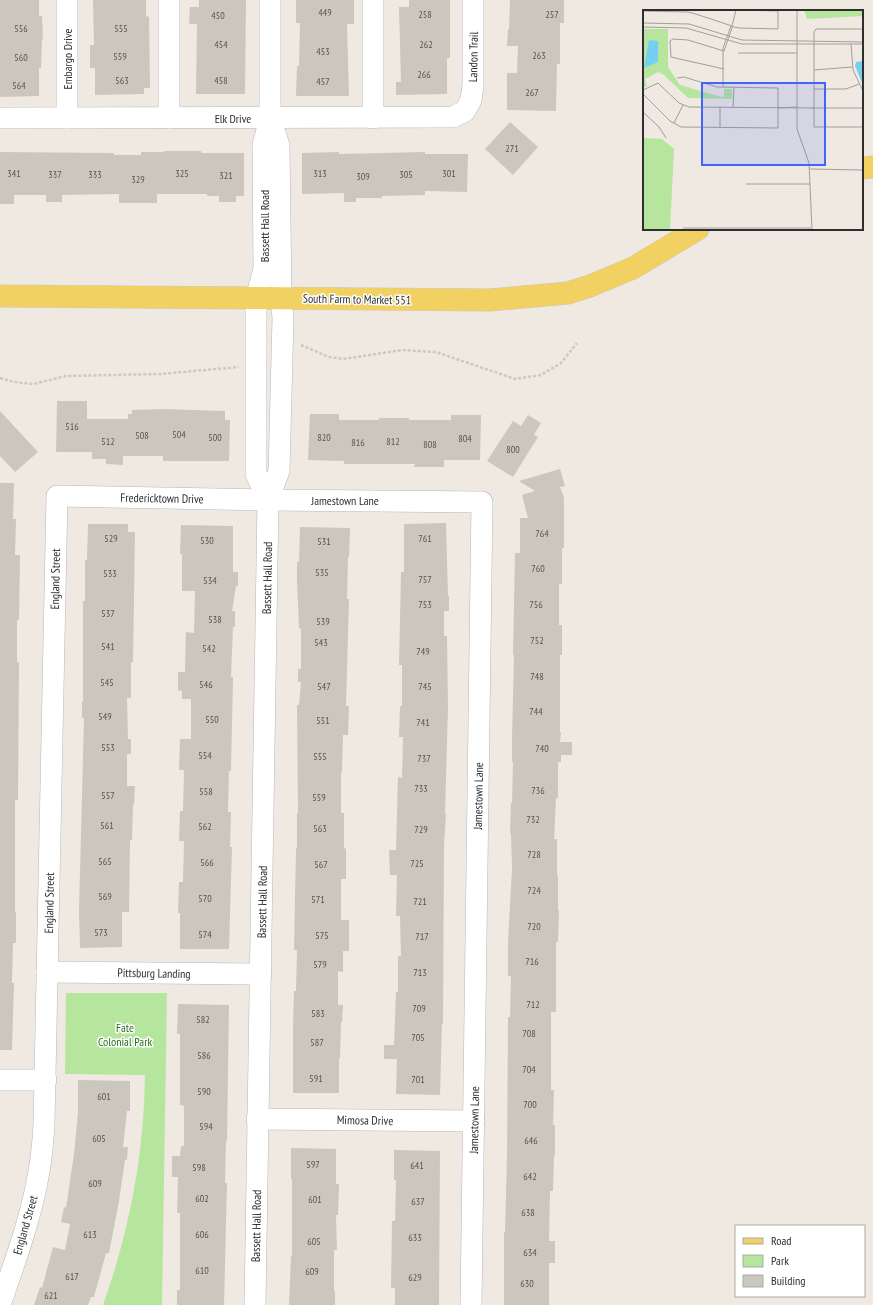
<svg xmlns="http://www.w3.org/2000/svg" width="873" height="1305" viewBox="0 0 873 1305" font-family="'PT Sans Narrow',sans-serif">
<rect width="100%" height="100%" fill="#efe9e1"/>
<path fill="#b6e59e" d="M66,993H167L162,1305H103C130,1229 144,1155 145,1075L65,1074Z"/>
<g fill="#cbc7bf">
<polygon points="0,0 39,0 39,16 42,16 43,39 42,39 41,68 39,68 39,96 0,97"/>
<polygon points="93,0 146,0 146,17 149,16 150,88 144,88 144,94 95,95 95,68 90,68 90,45 94,45"/>
<polygon points="199,0 246,0 245,94 196,94 197,24 189,24 190,7 199,7"/>
<polygon points="296,0 354,0 354,24 347,24 349,96 296,96 297,66 299,66 300,23 296,23"/>
<polygon points="409,0 450,0 450,58 447,58 447,94 396,95 396,82 401,82 399,7 409,7"/>
<polygon points="510,0 564,0 564,23 560,23 560,64 557,64 556,111 507,110 507,73 517,73 518,46 507,46 508,29 509,29"/>
<polygon points="510,122 538,147 513,175 485,149"/>
<polygon points="164,151 201,151 201,153 244,153 244,196 236,196 236,202 219,202 219,196 207,196 207,194 157,194 157,203 119,203 119,194 62,195 62,202 46,202 46,195 14,195 14,204 0,204 0,152 114,153 114,155 141,155 141,152 164,152"/>
<polygon points="339,152 339,154 425,152 425,154 468,154 467,192 425,191 425,195 382,196 382,198 356,198 356,202 344,202 344,193 302,194 302,153"/>
<polygon points="57,401 87,401 87,419 128,419 128,414 132,414 132,410 164,409 225,411 225,420 230,420 229,461 163,461 163,456 123,456 123,465 106,464 106,459 92,459 92,452 56,452"/>
<polygon points="0,411 38,452 15,472 0,456"/>
<polygon points="310,414 339,414 339,420 379,420 379,418 409,418 409,420 451,420 451,415 481,415 480,460 444,460 444,467 414,467 415,464 344,464 344,461 308,460"/>
<polygon points="528,415 541,423 534,435 538,437 513,477 487,461 513,421 521,426"/>
<polygon points="560,469 565,486 560,487 564,498 564,548 562,548 562,584 559,584 559,625 562,625 562,655 560,655 560,732 561,732 560,742 572,742 572,755 561,755 561,762 558,762 558,798 556,798 554,839 557,839 557,875 558,875 558,910 559,910 558,942 556,942 556,1012 551,1012 551,1090 554,1090 553,1125 555,1125 555,1155 554,1155 553,1191 550,1191 549,1241 555,1241 555,1263 549,1263 549,1305 504,1305 504,1232 505,1232 507,1155 508,1017 510,1017 511,976 508,976 508,941 512,869 511,833 510,833 511,803 512,803 513,762 512,762 512,736 514,655 513,655 515,553 520,553 520,518 528,518 522,495 535,491 519,481"/>
<polygon points="0,483 14,483 13,519 16,519 15,555 20,555 19,620 17,620 17,662 19,662 18,800 15,800 15,912 16,912 16,943 13,943 12,983 14,983 12,1050 0,1050"/>
<polygon points="446,523 448,596 449,596 449,611 444,611 444,636 447,636 448,707 445,814 446,815 444,845 443,1024 442,1024 440,1095 396,1094 397,1059 384,1059 384,1045 394,1045 396,992 398,992 398,956 401,956 400,916 396,916 397,875 390,875 389,850 396,850 398,777 402,778 403,737 399,737 400,706 402,706 402,665 399,665 401,572 404,572 404,524"/>
<polygon points="88,524 128,524 128,532 135,532 133,662 131,662 131,698 127,698 128,739 131,739 131,754 127,754 127,786 135,786 134,805 133,805 132,840 130,840 129,912 122,912 122,947 80,948 79,911 84,718 82,718 82,702 83,702 83,601 85,601 85,560 87,560"/>
<polygon points="181,525 233,526 233,572 238,572 238,586 236,586 232,611 235,611 235,627 233,627 231,677 233,677 231,771 229,771 228,812 231,812 230,847 232,847 229,949 180,949 180,913 178,913 179,882 183,882 184,841 179,841 180,811 183,811 184,770 179,770 180,739 191,739 191,699 182,699 182,691 178,690 178,672 185,672 185,668 186,632 194,633 195,591 182,591 182,554 180,554"/>
<polygon points="300,527 350,528 349,557 348,557 347,599 349,599 346,706 349,706 348,735 343,735 342,772 341,772 341,813 344,813 344,848 346,849 346,879 341,879 341,920 349,920 349,951 343,951 343,972 338,971 338,1005 343,1005 342,1022 341,1022 340,1058 339,1058 339,1093 293,1093 293,1027 294,991 296,991 297,950 294,950 296,848 297,848 297,813 298,813 297,705 299,705 301,682 298,682 298,669 301,669 301,629 299,628 297,582 297,562 299,562"/>
<polygon points="178,1004 229,1005 227,1141 226,1141 225,1183 227,1183 224,1305 177,1305 177,1290 180,1290 180,1213 177,1213 178,1177 172,1177 172,1156 180,1156 181,1146 184,1146 184,1106 180,1105 180,1034 177,1034"/>
<polygon points="78,1080 130,1081 130,1111 127,1111 123,1147 128,1147 127,1160 125,1160 119,1201 109,1253 106,1253 94,1297 91,1297 88,1305 34,1305 40,1287 42,1288 53,1247 65,1250 70,1224 61,1222 64,1207 66,1208 74,1154 78,1113"/>
<polygon points="291,1148 336,1149 336,1184 339,1184 338,1215 336,1215 337,1250 334,1250 334,1291 335,1291 335,1305 289,1305 291,1256 292,1256 292,1179 291,1179"/>
<polygon points="394,1150 440,1151 439,1305 395,1305 395,1288 391,1288 392,1221 395,1221 396,1180 394,1180"/>
</g>
<g fill="none" stroke-linecap="round" stroke-linejoin="round">
<g stroke="#b4b7c1" stroke-width="22">
<g id="minor">
<polyline points="373,0 373,118"/>
<polyline points="0,118 453,117 465,111 471,100 473,85 473,0"/>
<polyline points="67,118 67,0"/>
<polyline points="169,118 169,0"/>
<polyline points="268,500 256,474 256,298 264,269 263,145 270,118 270,0"/>
<polyline points="47,972 261,974"/>
<polyline points="0,1080 46,1080"/>
<polyline points="257,1119 474,1121"/>
<path d="M0,1305C14,1264 29,1224 37,1182C41,1163 43,1143 44,1124L57,496L268,500L482,502L471,1305"/>
<polyline points="255,1305 268,500 279,471 283,318 281,298 279,145 270,118"/>
</g>
</g>
<g stroke="#c9c9c9" stroke-width="23">
<g id="major">
<polyline points="862,168 873,167"/>
<polyline points="0,296 490,300 568,293 590,286 633,268 698,229"/>
</g>
</g>
<g stroke="#c9c9c9" stroke-width="2.5" stroke-dasharray="3 2" stroke-linecap="butt">
<polyline points="301,345 329,357 343,359 402,350 436,352 515,379 541,375 561,363 577,343"/>
<polyline points="0,378 14,382 33,384 66,376 160,374 239,367"/>
</g>
<use href="#minor" stroke="#fff" stroke-width="21"/>
<use href="#major" stroke="#f2d163" stroke-width="22"/>
</g>
<g text-anchor="middle" dominant-baseline="central" stroke-width="3" stroke-linejoin="round" paint-order="stroke">
<g font-size="10" fill="#555452">
<text x="325" y="12">449</text>
<text x="425" y="14">258</text>
<text x="552" y="14">257</text>
<text x="218" y="15">450</text>
<text x="21" y="28">556</text>
<text x="121" y="28">555</text>
<text x="221" y="44">454</text>
<text x="426" y="44">262</text>
<text x="323" y="51">453</text>
<text x="539" y="55">263</text>
<text x="120" y="56">559</text>
<text x="21" y="57">560</text>
<text x="424" y="74">266</text>
<text x="122" y="80">563</text>
<text x="221" y="80">458</text>
<text x="323" y="81">457</text>
<text x="19" y="85">564</text>
<text x="532" y="92">267</text>
<text x="512" y="148">271</text>
<text x="14" y="173">341</text>
<text x="182" y="173">325</text>
<text x="320" y="173">313</text>
<text x="449" y="173">301</text>
<text x="55" y="174">337</text>
<text x="95" y="174">333</text>
<text x="406" y="174">305</text>
<text x="226" y="175">321</text>
<text x="363" y="176">309</text>
<text x="138" y="179">329</text>
<text x="72" y="426">516</text>
<text x="179" y="434">504</text>
<text x="142" y="435">508</text>
<text x="215" y="437">500</text>
<text x="324" y="437">820</text>
<text x="465" y="438">804</text>
<text x="108" y="441">512</text>
<text x="393" y="441">812</text>
<text x="358" y="442">816</text>
<text x="430" y="444">808</text>
<text x="513" y="449">800</text>
<text x="542" y="533">764</text>
<text x="111" y="538">529</text>
<text x="425" y="538">761</text>
<text x="207" y="540">530</text>
<text x="324" y="541">531</text>
<text x="538" y="568">760</text>
<text x="322" y="572">535</text>
<text x="110" y="573">533</text>
<text x="425" y="579">757</text>
<text x="210" y="580">534</text>
<text x="425" y="604">753</text>
<text x="536" y="604">756</text>
<text x="108" y="613">537</text>
<text x="215" y="619">538</text>
<text x="323" y="621">539</text>
<text x="537" y="640">752</text>
<text x="321" y="642">543</text>
<text x="108" y="646">541</text>
<text x="209" y="648">542</text>
<text x="423" y="651">749</text>
<text x="537" y="676">748</text>
<text x="107" y="682">545</text>
<text x="206" y="684">546</text>
<text x="324" y="686">547</text>
<text x="425" y="686">745</text>
<text x="536" y="711">744</text>
<text x="105" y="716">549</text>
<text x="212" y="719">550</text>
<text x="323" y="720">551</text>
<text x="423" y="722">741</text>
<text x="108" y="747">553</text>
<text x="542" y="748">740</text>
<text x="205" y="755">554</text>
<text x="320" y="756">555</text>
<text x="424" y="758">737</text>
<text x="421" y="788">733</text>
<text x="538" y="790">736</text>
<text x="206" y="791">558</text>
<text x="108" y="795">557</text>
<text x="319" y="797">559</text>
<text x="533" y="819">732</text>
<text x="107" y="825">561</text>
<text x="205" y="826">562</text>
<text x="320" y="828">563</text>
<text x="421" y="829">729</text>
<text x="534" y="854">728</text>
<text x="105" y="861">565</text>
<text x="207" y="862">566</text>
<text x="417" y="863">725</text>
<text x="321" y="864">567</text>
<text x="534" y="890">724</text>
<text x="105" y="896">569</text>
<text x="205" y="898">570</text>
<text x="318" y="899">571</text>
<text x="420" y="901">721</text>
<text x="534" y="926">720</text>
<text x="101" y="932">573</text>
<text x="205" y="934">574</text>
<text x="322" y="935">575</text>
<text x="422" y="936">717</text>
<text x="532" y="961">716</text>
<text x="320" y="964">579</text>
<text x="420" y="972">713</text>
<text x="533" y="1004">712</text>
<text x="419" y="1008">709</text>
<text x="318" y="1013">583</text>
<text x="203" y="1019">582</text>
<text x="529" y="1033">708</text>
<text x="418" y="1037">705</text>
<text x="317" y="1042">587</text>
<text x="204" y="1055">586</text>
<text x="529" y="1069">704</text>
<text x="316" y="1078">591</text>
<text x="418" y="1079">701</text>
<text x="204" y="1091">590</text>
<text x="104" y="1096">601</text>
<text x="530" y="1104">700</text>
<text x="206" y="1126">594</text>
<text x="99" y="1138">605</text>
<text x="531" y="1140">646</text>
<text x="313" y="1164">597</text>
<text x="417" y="1165">641</text>
<text x="199" y="1167">598</text>
<text x="530" y="1176">642</text>
<text x="95" y="1183">609</text>
<text x="202" y="1198">602</text>
<text x="315" y="1199">601</text>
<text x="418" y="1201">637</text>
<text x="528" y="1212">638</text>
<text x="90" y="1234">613</text>
<text x="202" y="1234">606</text>
<text x="415" y="1237">633</text>
<text x="314" y="1241">605</text>
<text x="530" y="1252">634</text>
<text x="202" y="1270">610</text>
<text x="312" y="1271">609</text>
<text x="72" y="1276">617</text>
<text x="415" y="1277">629</text>
<text x="527" y="1283">630</text>
<text x="51" y="1295">621</text>
</g>
<g font-size="12" fill="#2e2e2e" stroke="#fff">
<text transform="translate(473 57) rotate(-89)">Landon Trail</text>
<text transform="translate(67 59) rotate(-90)">Embargo Drive</text>
<text x="233" y="118">Elk Drive</text>
<text transform="translate(264 226) rotate(-90)">Bassett Hall Road</text>
<text transform="translate(357 299) rotate(1)">South Farm to Market 551</text>
<text transform="translate(162 498) rotate(1)">Fredericktown Drive</text>
<text x="345" y="500">Jamestown Lane</text>
<text transform="translate(267 578) rotate(-89)">Bassett Hall Road</text>
<text transform="translate(55 579) rotate(-89)">England Street</text>
<text transform="translate(478 796) rotate(-89)">Jamestown Lane</text>
<text transform="translate(262 902) rotate(-89)">Bassett Hall Road</text>
<text transform="translate(49 903) rotate(-89)">England Street</text>
<text transform="translate(154 973) rotate(1)">Pittsburg Landing</text>
<text transform="translate(365 1120) rotate(1)">Mimosa Drive</text>
<text transform="translate(474 1120) rotate(-89)">Jamestown Lane</text>
<text transform="translate(25 1225) rotate(-74)">England Street</text>
<text transform="translate(256 1226) rotate(-89)">Bassett Hall Road</text>
</g>
<g font-size="12" fill="#2c6e1b" stroke="#fff">
<text x="125" y="1027">Fate<tspan x="125" dy="14">Colonial Park</tspan></text>
</g>
</g>
<g transform="translate(643 10)">
<rect width="220" height="220" fill="#efe9e1"/>
<path d="M161,0H220V6L164,9ZM0,19H25V57L37,75L75,86L81,87V79H89V89L45,88L21,65L15,62L2,69L4,76L0,78ZM0,128L19,129L31,139L27,220H0Z" fill="#b6e59e"/>
<path d="M6,30L15,31V52L1,58ZM220,51V75L212,56L213,52Z" fill="#75cff0"/>
<path fill="none" stroke="#a29e99" stroke-width="1" d="M154,0V119L166,153L169,220M0,1L45,2L49,3L62,7L89,16L91,17L96,18L135,19V1L93,0L89,16V18L81,41M0,13L46,14L99,30L220,32M0,17L43,18L99,34H220M171,22V117H220M171,22L173,19H220M208,34L210,60L220,81M95,43H154M81,59L28,47L27,31L30,29L45,30L81,41M171,60L209,57M80,77V38L88,16M171,79H203L216,74M0,80L15,73L36,93L46,97L171,98M0,84L27,111L38,117L135,118V78L74,77L41,67L34,68M90,98L91,77M135,98L154,97M169,98H220M0,102L16,117L23,128M31,113L40,95M77,117V97M167,159L220,160M103,174H167M40,218H168"/>
<path fill="#4264fb" fill-opacity="0.15" stroke="#4264fb" stroke-width="2" d="M59,73H182V155H59Z"/>
<rect width="220" height="220" fill="none" stroke="#2e2e2e" stroke-width="2"/>
</g>
<rect x="735" y="1225" width="130" height="72" fill="#ffffff" stroke="#ababab"/>
<rect x="743" y="1238" width="20" height="6" fill="#f2d163" stroke="#ababab"/>
<text x="771" y="1245" font-size="12" fill="#2e2e2e">Road</text>
<rect x="743" y="1255" width="20" height="12" fill="#b6e59e" stroke="#ababab"/>
<text x="771" y="1265" font-size="12" fill="#2e2e2e">Park</text>
<rect x="743" y="1275" width="20" height="12" fill="#cbc7bf" stroke="#ababab"/>
<text x="771" y="1285" font-size="12" fill="#2e2e2e">Building</text>
</svg>
